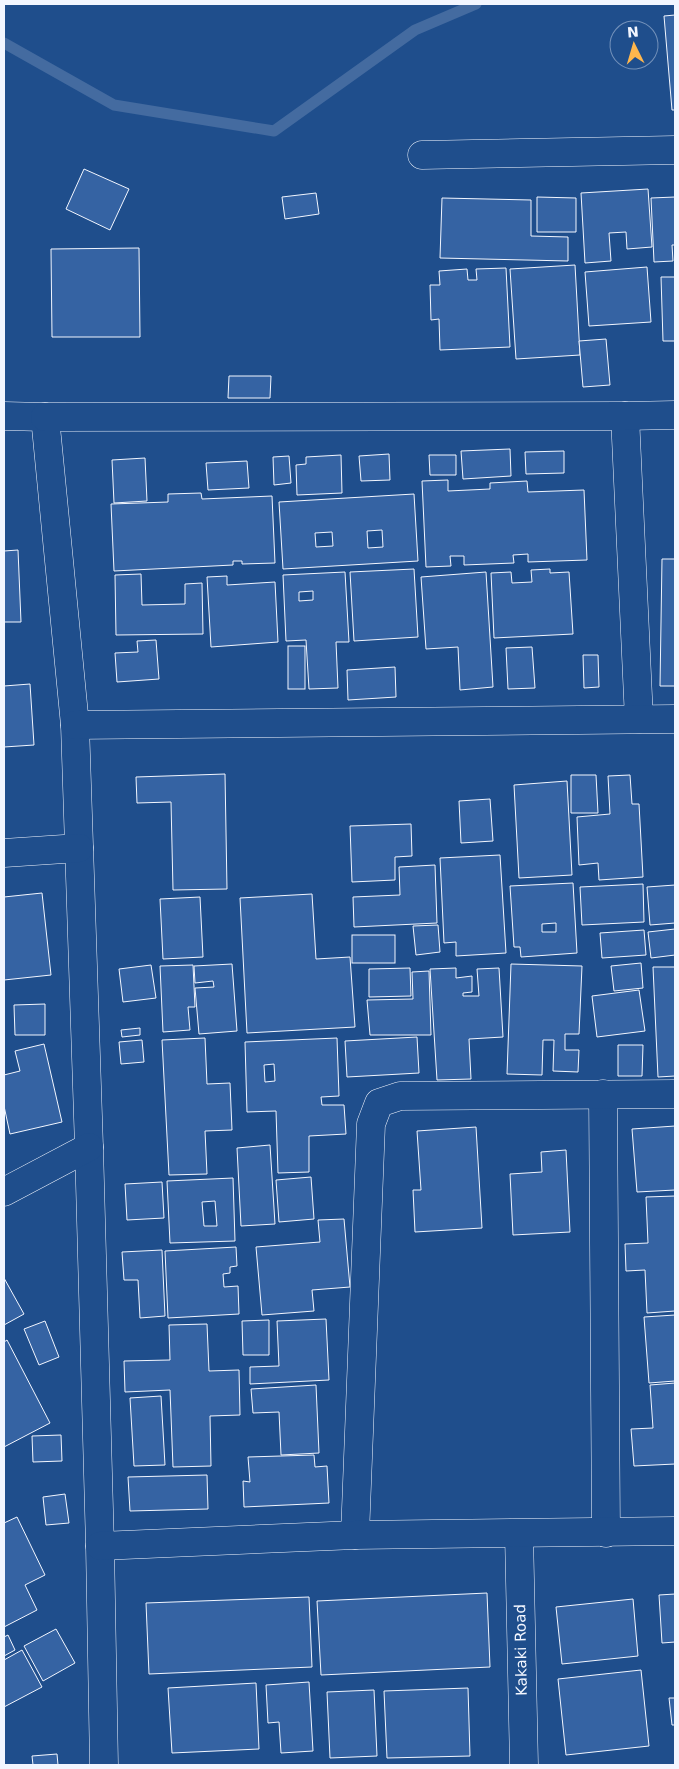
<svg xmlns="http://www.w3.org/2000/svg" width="679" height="1769" viewBox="0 0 679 1769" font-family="'DejaVu Sans',sans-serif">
<rect width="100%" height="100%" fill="#1f4e8c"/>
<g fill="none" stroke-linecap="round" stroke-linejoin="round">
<polyline stroke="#446ba0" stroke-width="11" points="4,43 114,105 274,131 415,30 476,4"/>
</g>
<g fill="#3563a3" stroke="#f2f6ff" fill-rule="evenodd">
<polygon points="675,15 675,110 672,110 664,16"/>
<polygon points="84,169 129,189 110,230 66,209"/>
<polygon points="648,189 652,247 627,249 626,232 609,233 611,261 585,263 581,193"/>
<polygon points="316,193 319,214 285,219 282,197"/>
<polygon points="537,197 576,198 576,232 537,232"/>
<polygon points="675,197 675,245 672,245 673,261 654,262 651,198"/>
<polygon points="442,198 531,200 531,236 568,237 568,261 440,258"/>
<polygon points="139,248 140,337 52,337 51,249"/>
<polygon points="575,265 580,355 516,359 510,269"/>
<polygon points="647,267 651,322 589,326 585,272"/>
<polygon points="506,268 510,347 440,350 439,319 431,320 430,285 440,285 439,271 467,269 468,280 477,280 476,269"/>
<polygon points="661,277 675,277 675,341 663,341"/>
<polygon points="606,339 610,385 583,387 579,341"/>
<polygon points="229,376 271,376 270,398 228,398"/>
<polygon points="510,449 511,476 463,479 461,451"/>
<polygon points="564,451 564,473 526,474 525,452"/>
<polygon points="389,454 390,480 361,481 359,456"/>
<polygon points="341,455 342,493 297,495 296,465 306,464 306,457"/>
<polygon points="429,455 456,455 456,475 430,475"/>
<polygon points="289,456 291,483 274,485 273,457"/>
<polygon points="145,458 147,501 114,503 112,460"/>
<polygon points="247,461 249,488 208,490 206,463"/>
<polygon points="448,480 448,491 490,489 490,483 527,481 528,492 584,490 587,560 528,562 528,554 513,555 514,563 464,565 464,556 450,556 451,566 426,567 422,481"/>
<polygon points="201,493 202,499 272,496 275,563 242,564 242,561 233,561 233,565 114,571 111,504 168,502 168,494"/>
<path d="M414,494L418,561L283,569L279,502ZM382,530L383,547L368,548L367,531ZM332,532L333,546L316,547L315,533Z"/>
<polygon points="18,550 21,622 4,622 4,551"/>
<polygon points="662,559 675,559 675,686 660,686"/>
<polygon points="414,569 418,637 354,641 350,572"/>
<polygon points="550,569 550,573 569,572 573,634 494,638 491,573 511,572 512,583 532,582 531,570"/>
<path d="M345,572L349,642H336L338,688L309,689L306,640L286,641L283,575ZM313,591V600L299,601V592Z"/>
<polygon points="486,572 493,687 460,690 458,647 426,649 421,577"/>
<polygon points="141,574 142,605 185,604 185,584 202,583 203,634 116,635 115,575"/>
<polygon points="227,576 227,585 275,582 278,642 211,647 207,577"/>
<polygon points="156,640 159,679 117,682 115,653 138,652 137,641"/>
<rect x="288" y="646" width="17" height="43"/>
<polygon points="532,647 535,688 508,689 506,648"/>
<polygon points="583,655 598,655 599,687 584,688"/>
<polygon points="395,667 396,697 348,700 347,670"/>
<polygon points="30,684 34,745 4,747 4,686"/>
<polygon points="225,774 227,889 173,890 171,802 137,803 136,777"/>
<polygon points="571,775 596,775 598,813 571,813"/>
<polygon points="630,775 632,804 639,804 643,877 599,880 598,863 579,865 577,817 610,814 608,776"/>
<polygon points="567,781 572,875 519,878 514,785"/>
<polygon points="490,799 493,841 461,843 459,801"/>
<polygon points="411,824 412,856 395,857 395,880 352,882 350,826"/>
<polygon points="500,855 506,953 456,956 456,942 444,943 440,858"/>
<polygon points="435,865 437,923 354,927 353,897 400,895 399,867"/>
<path d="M573,883L577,953L521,957L520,947H514L510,886ZM556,923V932H542V924Z"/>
<polygon points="643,884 644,922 582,925 580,887"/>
<polygon points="675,885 675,923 650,925 647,887"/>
<polygon points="42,893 51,975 4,980 4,897"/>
<polygon points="312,894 316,959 350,957 355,1027 247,1033 240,898"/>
<polygon points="200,897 203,957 163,959 160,899"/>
<polygon points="438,925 440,952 416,955 413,926"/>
<polygon points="675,929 675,955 651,958 648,932"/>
<polygon points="644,930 646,955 602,958 600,933"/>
<rect x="352" y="935" width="43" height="28"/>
<polygon points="641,963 643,988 614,991 611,966"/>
<polygon points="232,964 237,1031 199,1034 195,988 214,987 213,981 195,983 194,966"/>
<polygon points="511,964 582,966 579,1034 565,1034 565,1050 579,1050 578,1072 553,1071 554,1040 543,1040 542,1075 507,1074"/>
<polygon points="151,965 156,998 123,1002 119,969"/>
<polygon points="193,965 195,1007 188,1007 190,1030 163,1032 160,966"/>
<polygon points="653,967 675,967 675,1076 658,1077"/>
<polygon points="410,968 411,996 369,997 369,969"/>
<polygon points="456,968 456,978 472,976 472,992 463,993 463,996 479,996 477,969 499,968 503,1037 469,1039 471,1079 437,1080 430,969"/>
<polygon points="429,971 431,1035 370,1035 367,1000 413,999 412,972"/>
<polygon points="639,990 645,1031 597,1037 592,996"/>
<polygon points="45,1004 45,1035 15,1035 14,1005"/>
<polygon points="140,1028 140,1035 122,1037 121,1030"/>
<polygon points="417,1037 419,1073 347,1077 345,1041"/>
<polygon points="205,1038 207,1084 230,1083 232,1130 205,1131 207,1174 169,1175 162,1040"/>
<path d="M337,1038L339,1096L321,1097L322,1105H344L346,1134L309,1136V1172L278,1173L276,1111L247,1112L245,1042ZM274,1064L275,1081L265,1082L264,1065Z"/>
<polygon points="142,1040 144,1062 121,1064 119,1042"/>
<polygon points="44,1044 62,1122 10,1134 4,1106 4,1075 20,1071 15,1051"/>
<polygon points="618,1045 643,1045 642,1076 618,1076"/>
<polygon points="675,1126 675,1190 637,1192 632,1129"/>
<polygon points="476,1127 482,1228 415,1232 413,1190 421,1190 417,1131"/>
<polygon points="270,1145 275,1224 241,1226 237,1148"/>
<polygon points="566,1150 570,1232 513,1235 510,1174 542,1172 541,1152"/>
<polygon points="311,1177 314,1219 279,1222 276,1180"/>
<path d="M233,1178L235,1241L170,1243L167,1181ZM215,1201L217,1226H204L202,1202Z"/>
<polygon points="162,1182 164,1218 127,1220 125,1184"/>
<polygon points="675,1196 675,1311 647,1313 645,1270 626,1271 625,1244 648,1243 646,1197"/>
<polygon points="344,1219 350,1287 312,1290 314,1311 262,1315 256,1247 320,1242 318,1220"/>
<polygon points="236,1247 237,1266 230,1267 230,1273 223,1274 224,1287 238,1286 239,1314 168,1318 165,1251"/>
<polygon points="162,1250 165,1316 140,1318 138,1280 124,1280 122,1252"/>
<polygon points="4,1278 24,1314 4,1325"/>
<polygon points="675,1315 675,1381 649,1383 644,1317"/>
<polygon points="326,1319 329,1380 250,1384 250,1367 279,1366 277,1321"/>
<polygon points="269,1320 269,1355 243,1355 242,1321"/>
<polygon points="45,1321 59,1357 39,1365 24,1329"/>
<polygon points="207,1324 209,1371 239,1370 240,1415 210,1416 211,1466 173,1467 170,1390 125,1392 124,1361 170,1360 169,1325"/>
<polygon points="7,1340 50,1423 4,1447 4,1342"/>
<polygon points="675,1383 675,1464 634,1466 631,1429 653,1428 650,1385"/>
<polygon points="316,1385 319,1453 281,1455 279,1412 253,1413 251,1389"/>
<polygon points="161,1396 165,1465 134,1466 130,1398"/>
<polygon points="61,1435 62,1461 33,1462 32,1436"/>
<polygon points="314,1455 315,1467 327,1466 329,1503 244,1507 243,1481 250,1482 248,1457"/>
<polygon points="207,1475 208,1509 130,1511 128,1477"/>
<polygon points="65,1494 69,1523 46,1525 43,1497"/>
<polygon points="17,1517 45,1575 25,1585 37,1610 4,1627 4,1523"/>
<polygon points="487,1593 490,1667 321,1675 317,1601"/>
<polygon points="675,1594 675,1642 662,1643 659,1595"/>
<polygon points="309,1597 312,1667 149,1674 146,1603"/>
<polygon points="633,1599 638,1656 562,1664 556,1607"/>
<polygon points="56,1629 75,1663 43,1681 24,1646"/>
<polygon points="8,1635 15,1650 4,1656 4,1637"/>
<polygon points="22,1650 42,1687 4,1707 4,1660"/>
<polygon points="641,1670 649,1746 566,1755 558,1679"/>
<polygon points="309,1682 313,1751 281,1753 279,1722 268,1723 266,1685"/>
<polygon points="256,1683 259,1749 172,1753 168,1688"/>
<polygon points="468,1688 470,1756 387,1758 384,1691"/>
<polygon points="374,1690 377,1756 330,1758 327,1692"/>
<polygon points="669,1698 675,1698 675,1725 672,1725"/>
<polygon points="57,1754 58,1765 33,1765 32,1756"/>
</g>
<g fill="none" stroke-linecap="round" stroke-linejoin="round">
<g stroke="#f2f6ff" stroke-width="29">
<g id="minor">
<polyline points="422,155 675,150"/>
<polyline points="4,416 45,417 75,725 89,1147 100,1546 104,1765"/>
<polyline points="625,416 639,719"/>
<polyline points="45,417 625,416 675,415"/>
<polyline points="75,725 675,719"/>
<polyline points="4,853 79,848"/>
<polyline points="603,1094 606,1533"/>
<polyline points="4,1192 89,1147"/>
<polyline points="519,1534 524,1765"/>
<polyline points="355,1535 371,1124 379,1103 400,1096 675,1094"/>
<polyline points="100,1546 355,1535 675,1531"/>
</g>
</g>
<use href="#minor" stroke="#1f4e8c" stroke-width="28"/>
</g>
<g text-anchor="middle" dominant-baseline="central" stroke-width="4" stroke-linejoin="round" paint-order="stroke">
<g font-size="15" fill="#f2f6ff" stroke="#1f4e8c">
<text transform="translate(521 1650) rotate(-91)">Kakaki Road</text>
</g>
</g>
<rect width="679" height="1769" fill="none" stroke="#f2f6ff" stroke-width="10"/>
<g transform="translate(634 45) rotate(355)"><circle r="24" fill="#1f4e8c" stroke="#7391ba"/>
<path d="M0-4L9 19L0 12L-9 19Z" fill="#ffb74d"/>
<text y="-8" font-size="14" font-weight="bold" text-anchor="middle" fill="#f2f6ff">N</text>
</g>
</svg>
